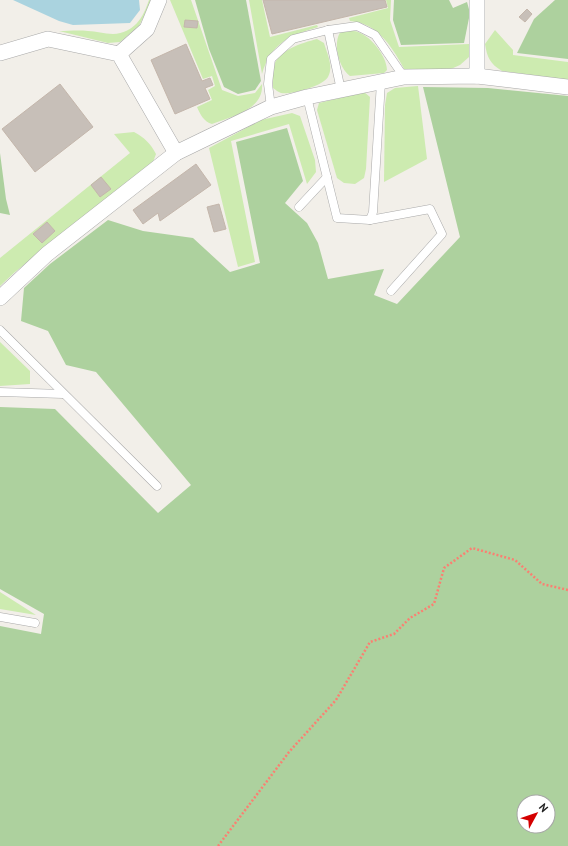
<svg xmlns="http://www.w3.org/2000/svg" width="568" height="846" viewBox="0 0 568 846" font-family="'PT Sans',sans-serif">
<rect width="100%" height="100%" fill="#f2efe9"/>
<g fill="#cdebb0">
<path d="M149,0H152L139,26L120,42L108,43L59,31C69,31 78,30 88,31C96,31 104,34 113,34C134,33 143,18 149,0Z"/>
<path d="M170,0H191L222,90L238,96L255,93L262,84C264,110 232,116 212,124C204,122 200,114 197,107L212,100L208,90L215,86L212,76L203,79Z"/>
<path d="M249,0H262L270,37L317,25L318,27C289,36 271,43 262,74Z"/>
<path d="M386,0H391L390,20L399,47L469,44V57L460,65L451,69L406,72C393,49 379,23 350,21L349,18L388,8Z"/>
<path d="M495,30L513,50V55L568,62V80L502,71C490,64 487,57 485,44Z"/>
<path d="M341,31C345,31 350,30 354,31C369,33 387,56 387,70L384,73L350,76C339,68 332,43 341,31Z"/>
<path d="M317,39L324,43C327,53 334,67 328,77C323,86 291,95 281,93C278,92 276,90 273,88C273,82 272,72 274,66C278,50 302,43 317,39Z"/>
<polygon points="418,86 427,159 384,182 385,105 387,93 395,88"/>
<polygon points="364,92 370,97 366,169 364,178 355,184 344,183 337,178 317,110 319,103"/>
<polygon points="292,113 300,116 315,160 316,172 307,184 289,124 231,141 255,262 238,267 209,148 261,120"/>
<path d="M134,132C144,137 151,144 156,154L153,162L15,272L0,286V258L130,153L114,134Z"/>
<polygon points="0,342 30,371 30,384 0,386"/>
<polygon points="0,592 36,615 0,609"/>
</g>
<g fill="#add19e" fill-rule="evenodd">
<polygon points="195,0 246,0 261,81 255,90 238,94 224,87 209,49"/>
<polygon points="394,0 449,0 453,8 467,2 470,13 464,43 401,45 393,20"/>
<polygon points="555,0 568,0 568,59 517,53 534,19"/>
<path d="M423,87L488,88L568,96V846H0V626L41,634L44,614L0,589V407L55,409L158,513L191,485L96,372L66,365L48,331L21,321L24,288L50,264L108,220L143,231L193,238L230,272L260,263L236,142L287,128L303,181L285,203L307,223L318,243L328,279L384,269L374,295L397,304L460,237ZM524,802H548V826H524Z"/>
<polygon points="0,153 6,199 10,215 0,213"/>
</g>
<polygon fill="#aad3df" points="13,0 139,0 140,10 130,23 73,25 59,21"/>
<g fill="#c7bfb8" stroke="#c4b6ab">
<polygon points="263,0 385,0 387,7 272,34"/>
<polygon points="527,9 532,14 525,22 519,17"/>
<polygon points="185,20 198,21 197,28 184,27"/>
<polygon points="186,44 202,81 210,78 213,85 205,88 210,99 175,114 151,60"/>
<polygon points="60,84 93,127 35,172 2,129"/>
<polygon points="196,164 211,185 160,221 158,213 143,224 133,210"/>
<polygon points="101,177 111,189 100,197 91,185"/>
<polygon points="219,204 226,229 214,232 207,207"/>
<polygon points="47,222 55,231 42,243 33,234"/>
</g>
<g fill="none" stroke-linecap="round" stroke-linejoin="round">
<g stroke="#a9a9a9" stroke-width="9">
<g id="service">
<polyline points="328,30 341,90"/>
<polyline points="307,97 337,218 370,220 373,212 381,82"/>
<polyline points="271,107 268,84 271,59 293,39 328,30 357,26 375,35 404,77"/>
<polyline points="299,207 327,177"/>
<polyline points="370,220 430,209 442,234 391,291"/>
<polyline points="0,330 157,486"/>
<polyline points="0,392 63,394"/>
<polyline points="0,617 35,623"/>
</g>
</g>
<g stroke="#a9a9a9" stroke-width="16">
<g id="minor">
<polyline points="0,53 48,39 119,54 176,153"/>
<polyline points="119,54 147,29 159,0"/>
<polyline points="477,76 477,0"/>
<polyline points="0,298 47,254 176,153 271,107 307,97 404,77 477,76 568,87"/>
</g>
</g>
<polyline stroke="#fa8072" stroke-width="2.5" stroke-dasharray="2 2" stroke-linecap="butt" points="218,846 289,752 336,700 370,642 394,634 410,618 434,604 444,568 472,548 515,560 542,584 568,590"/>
<use href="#service" stroke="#fff" stroke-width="8"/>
<use href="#minor" stroke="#fff" stroke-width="15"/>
</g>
<g transform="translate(536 814) rotate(50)"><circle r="19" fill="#ffffff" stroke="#a7a7a7"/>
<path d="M0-3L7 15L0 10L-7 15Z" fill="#d40000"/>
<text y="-6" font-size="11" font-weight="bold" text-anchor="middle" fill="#222222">N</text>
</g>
</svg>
